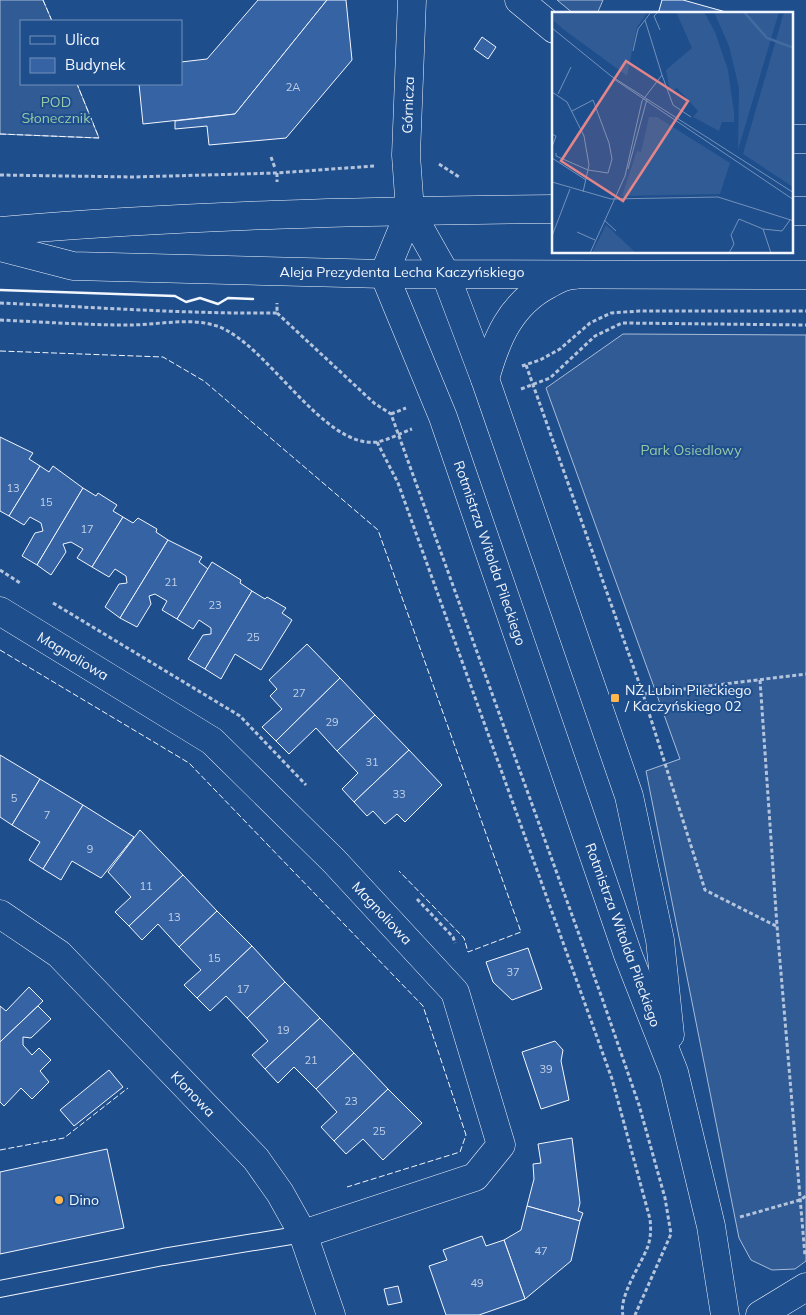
<svg xmlns="http://www.w3.org/2000/svg" width="806" height="1315" viewBox="0 0 806 1315" font-family="Mulish,sans-serif">
<rect width="100%" height="100%" fill="#1f4e8c"/>
<g fill="#305b95" stroke="#a8bbd7">
<polygon points="0,0 43,0 52,21 21,21 21,84 77,84 99,138 0,134"/>
<polygon points="557,0 603,0 597,14 574,14"/>
<polygon points="623,334 806,335 806,1261 795,1269 772,1270 751,1260 739,1238 646,771 680,759 546,388"/>
</g>
<g fill="#3563a3" stroke="#f2f6ff">
<polygon points="258,0 327,0 235,114 143,124 139,84 181,84 181,62 207,59"/>
<polygon points="327,0 346,0 352,60 286,138 209,145 207,126 175,129 175,121 235,114"/>
<polygon points="662,0 683,0 733,14 658,14"/>
<polygon points="482,37 496,47 488,59 474,49"/>
<polygon points="0,437 33,453 29,459 40,466 9,516 0,511"/>
<polygon points="40,466 49,472 53,466 83,488 37,565 22,556 35,533 43,531 41,523 30,517 24,525 9,516"/>
<polygon points="83,488 96,496 98,493 117,505 113,511 123,517 92,567 77,558 83,549 71,542 63,544 66,552 51,575 37,565"/>
<polygon points="123,517 133,523 138,518 157,529 156,532 168,540 120,618 105,607 119,584 127,583 126,576 115,569 109,577 92,567"/>
<polygon points="168,540 202,557 199,562 208,569 177,619 162,610 167,601 155,594 149,596 151,604 137,627 120,618"/>
<polygon points="212,562 241,580 240,583 252,591 205,669 188,659 203,635 211,634 211,628 199,620 193,629 177,619"/>
<polygon points="252,591 265,599 267,597 286,608 282,613 292,620 261,670 235,654 221,679 205,669"/>
<polygon points="307,644 340,678 276,741 262,727 282,709 270,696 277,689 269,680"/>
<polygon points="340,678 375,715 337,751 316,728 289,754 276,741"/>
<polygon points="375,715 409,750 354,802 342,789 358,773 337,751"/>
<polygon points="409,750 442,785 405,822 397,814 385,824 373,811 367,816 354,802"/>
<polygon points="0,755 40,779 12,825 0,817"/>
<polygon points="40,779 83,805 43,869 29,860 40,842 12,825"/>
<polygon points="83,805 134,837 101,878 72,861 61,880 43,869"/>
<polygon points="140,830 183,875 129,926 115,912 131,897 108,872"/>
<polygon points="183,875 217,911 179,947 158,924 142,940 129,926"/>
<polygon points="217,911 252,946 197,998 184,985 201,970 179,947"/>
<polygon points="252,946 285,982 247,1018 226,996 210,1011 197,998"/>
<polygon points="528,948 542,989 512,1000 493,982 486,962"/>
<polygon points="285,982 320,1018 265,1069 252,1055 268,1041 247,1018"/>
<polygon points="29,987 43,1001 0,1042 0,1006 6,1011"/>
<polygon points="38,1006 51,1019 31,1038 23,1037 23,1045 32,1055 39,1048 51,1060 40,1071 49,1082 32,1099 21,1088 4,1106 0,1102 0,1042"/>
<polygon points="320,1018 354,1053 316,1089 294,1067 278,1083 265,1069"/>
<polygon points="555,1041 563,1050 561,1061 569,1100 541,1109 522,1052"/>
<polygon points="354,1053 388,1089 334,1141 321,1127 337,1112 316,1089"/>
<polygon points="109,1070 123,1087 74,1126 60,1110"/>
<polygon points="388,1089 422,1123 383,1160 363,1139 346,1154 334,1141"/>
<polygon points="572,1138 580,1203 578,1211 583,1213 580,1221 527,1206 534,1179 533,1164 541,1163 538,1144"/>
<polygon points="107,1149 124,1228 0,1254 0,1172"/>
<polygon points="527,1206 580,1221 571,1261 525,1299 504,1240 521,1230"/>
<polygon points="482,1236 486,1246 504,1240 525,1299 479,1315 446,1315 429,1266 447,1260 443,1250"/>
<polygon points="398,1286 402,1302 388,1305 384,1289"/>
</g>
<g fill="none" stroke-linecap="round" stroke-linejoin="round">
<g stroke="#f2f6ff" stroke-width="18">
<polyline id="service" points="0,1289 163,1257 303,1234"/>
</g>
<g stroke="#f2f6ff" stroke-width="29">
<g id="minor">
<polyline points="519,0 554,29"/>
<polyline points="792,139 806,139"/>
<polyline points="410,211 406,155 412,0"/>
<polyline points="0,611 212,741 334,861 455,992 501,1145 475,1177 303,1234"/>
<polyline points="0,914 59,954 256,1159 280,1193 303,1234 331,1315"/>
<polyline points="760,1315 806,1287"/>
</g>
</g>
<g stroke="#f2f6ff" stroke-width="29">
<g id="tertiary">
<polyline points="410,211 384,274 443,417 628,955 674,1072 711,1226 725,1315"/>
<polyline points="410,211 445,273 485,379 629,796 660,940 670,1035"/>
<path d="M485,379C496,340 510,304 549,284C556,280 565,275 574,275"/>
</g>
</g>
<g stroke="#f2f6ff" stroke-width="29">
<g id="secondary">
<polyline points="792,211 806,211"/>
<path d="M0,231C184,215 369,211 554,209"/>
<polyline points="0,247 73,266 384,274 806,275"/>
</g>
</g>
<g stroke="#b3c4dc" stroke-width="3" stroke-dasharray="4 2.5" stroke-linecap="butt">
<polyline points="271,157 275,168"/>
<polyline points="439,164 459,177"/>
<polyline points="277,173 277,182"/>
<polyline points="0,175 133,177 277,173 374,166"/>
<path d="M0,303C92,307 185,314 277,313V303"/>
<polyline points="277,313 374,403 391,414 602,998 639,1105 665,1198 671,1234 635,1315"/>
<path d="M0,320C43,322 86,325 129,325C157,325 190,317 217,326C267,343 323,449 377,442C388,440 401,433 412,429"/>
<polyline points="526,365 643,694"/>
<polyline points="522,366 540,360 560,349 590,323 611,313 639,311 806,311"/>
<polyline points="521,389 550,378 595,336 622,323 806,325"/>
<polyline points="391,414 406,408"/>
<path d="M377,442L398,483L612,1079L650,1219C651,1228 651,1237 648,1246C642,1263 618,1297 623,1315"/>
<polyline points="0,570 20,583"/>
<polyline points="53,603 240,716 306,785"/>
<polyline points="760,680 777,926 805,1256"/>
<polyline points="417,899 453,937 455,943"/>
<polyline points="776,926 705,890 643,694 806,674"/>
<polyline points="740,1217 800,1200 806,1196"/>
</g>
<use href="#service" stroke="#1f4e8c" stroke-width="16"/>
<use href="#minor" stroke="#1f4e8c" stroke-width="28"/>
<use href="#tertiary" stroke="#1f4e8c" stroke-width="28"/>
<use href="#secondary" stroke="#1f4e8c" stroke-width="28"/>
<g stroke="#f2f6ff" stroke-width="1" stroke-dasharray="6 2.5" stroke-linecap="butt">
<polyline points="43,0 52,21"/>
<polyline points="0,134 99,138 77,84"/>
<polyline points="0,351 163,357 204,381 378,530 521,932 468,952 464,938 399,871"/>
<polyline points="0,650 189,763 344,924 423,1006 466,1135 460,1152 347,1187"/>
<polyline points="0,1150 64,1138 128,1088"/>
</g>
<polyline stroke="#f2f6ff" stroke-width="2.5" points="0,290 175,296 186,302 200,298 218,304 228,298 253,299"/>
</g>
<g fill="#ffb74d" stroke="#1f4e8c" stroke-width="2">
<rect x="610" y="693" width="10" height="10" rx="2.5"/>
<circle cx="59" cy="1200" r="5"/>
</g>
<g text-anchor="middle" dominant-baseline="central" stroke-width="4" stroke-linejoin="round" paint-order="stroke">
<g font-size="11" fill="#c3d1e8">
<text x="293" y="87">2A</text>
<text x="13" y="488">13</text>
<text x="46" y="502">15</text>
<text x="87" y="529">17</text>
<text x="171" y="582">21</text>
<text x="215" y="605">23</text>
<text x="253" y="637">25</text>
<text x="299" y="693">27</text>
<text x="332" y="722">29</text>
<text x="372" y="762">31</text>
<text x="399" y="794">33</text>
<text x="14" y="798">5</text>
<text x="47" y="815">7</text>
<text x="90" y="849">9</text>
<text x="146" y="886">11</text>
<text x="174" y="917">13</text>
<text x="214" y="958">15</text>
<text x="513" y="972">37</text>
<text x="243" y="989">17</text>
<text x="283" y="1030">19</text>
<text x="311" y="1060">21</text>
<text x="546" y="1069">39</text>
<text x="351" y="1101">23</text>
<text x="379" y="1131">25</text>
<text x="541" y="1251">47</text>
<text x="477" y="1283">49</text>
</g>
<g font-size="14" fill="#97c8a6" stroke="#1f4e8c">
<text x="56" y="102">POD<tspan x="56" dy="16">Słonecznik</tspan></text>
<text x="691" y="450">Park Osiedlowy</text>
</g>
<g font-size="14" fill="#f2f6ff" stroke="#1f4e8c">
<text transform="translate(408 105) rotate(-88)">Górnicza</text>
<text x="402" y="272">Aleja Prezydenta Lecha Kaczyńskiego</text>
<text transform="translate(490 553) rotate(71)">Rotmistrza Witolda Pileckiego</text>
<text transform="translate(73 656) rotate(31)">Magnoliowa</text>
<text transform="translate(382 913) rotate(47)">Magnoliowa</text>
<text transform="translate(623 935) rotate(70)">Rotmistrza Witolda Pileckiego</text>
<text transform="translate(193 1094) rotate(46)">Klonowa</text>
</g>
<g font-size="14" fill="#f2f6ff" stroke="#1f4e8c" text-anchor="start">
<text x="625" y="690">NŻ Lubin Pileckiego<tspan x="625" dy="16">/ Kaczyńskiego 02</tspan></text>
<text x="69" y="1200">Dino</text>
</g>
</g>
<g transform="translate(552 12)">
<rect width="241" height="241" fill="#1f4e8c"/>
<path d="M0,0H96L85,15L75,64L11,17L0,7ZM124,0H152L163,20L176,58L182,100V110H170L167,119L141,105L146,99L125,76L118,80L114,58L140,36ZM162,0H227L186,138L187,76L177,34ZM232,0H241V175L191,142ZM97,105H105L178,151L168,182L70,184L85,139L89,140ZM54,213L83,240L86,241H40Z" fill="#305b95"/>
<path fill="none" stroke="#446ba0" stroke-width="2.5" d="M192,0L215,26L242,36"/>
<path fill="none" stroke="#7391ba" stroke-width="1" d="M106,0L102,4L108,18M0,16L59,64L242,181M81,39L86,17L93,8M110,63L121,93L139,105M62,67L242,188M0,80L15,90L32,124L37,153L31,180M6,82L19,55M0,122L4,124L0,135M4,141V144L36,158L56,161L60,147L57,131L41,88L20,99M0,146L34,168M76,157L95,87M0,170L59,187L166,185L242,209M52,208L64,219M211,217L230,219L238,208M25,220L43,228M0,224L18,177M38,241L73,164L90,89L110,63L93,8L99,0M177,241L182,232L179,223L187,207L211,217L219,241"/>
<path fill="#e38589" fill-opacity="0.15" stroke="#e38589" stroke-width="2.5" d="M74,49L136,89L71,189L9,149Z"/>
<rect width="241" height="241" fill="none" stroke="#f2f6ff" stroke-width="2.5"/>
</g>
<rect x="20" y="20" width="162" height="65" fill="#1f4e8c" stroke="#7391ba"/>
<rect x="30" y="36" width="25" height="8" fill="#1f4e8c" stroke="#7391ba"/>
<text x="65" y="45" font-size="15" fill="#f2f6ff">Ulica</text>
<rect x="30" y="58" width="25" height="15" fill="#3563a3" stroke="#7391ba"/>
<text x="65" y="70" font-size="15" fill="#f2f6ff">Budynek</text>
</svg>
